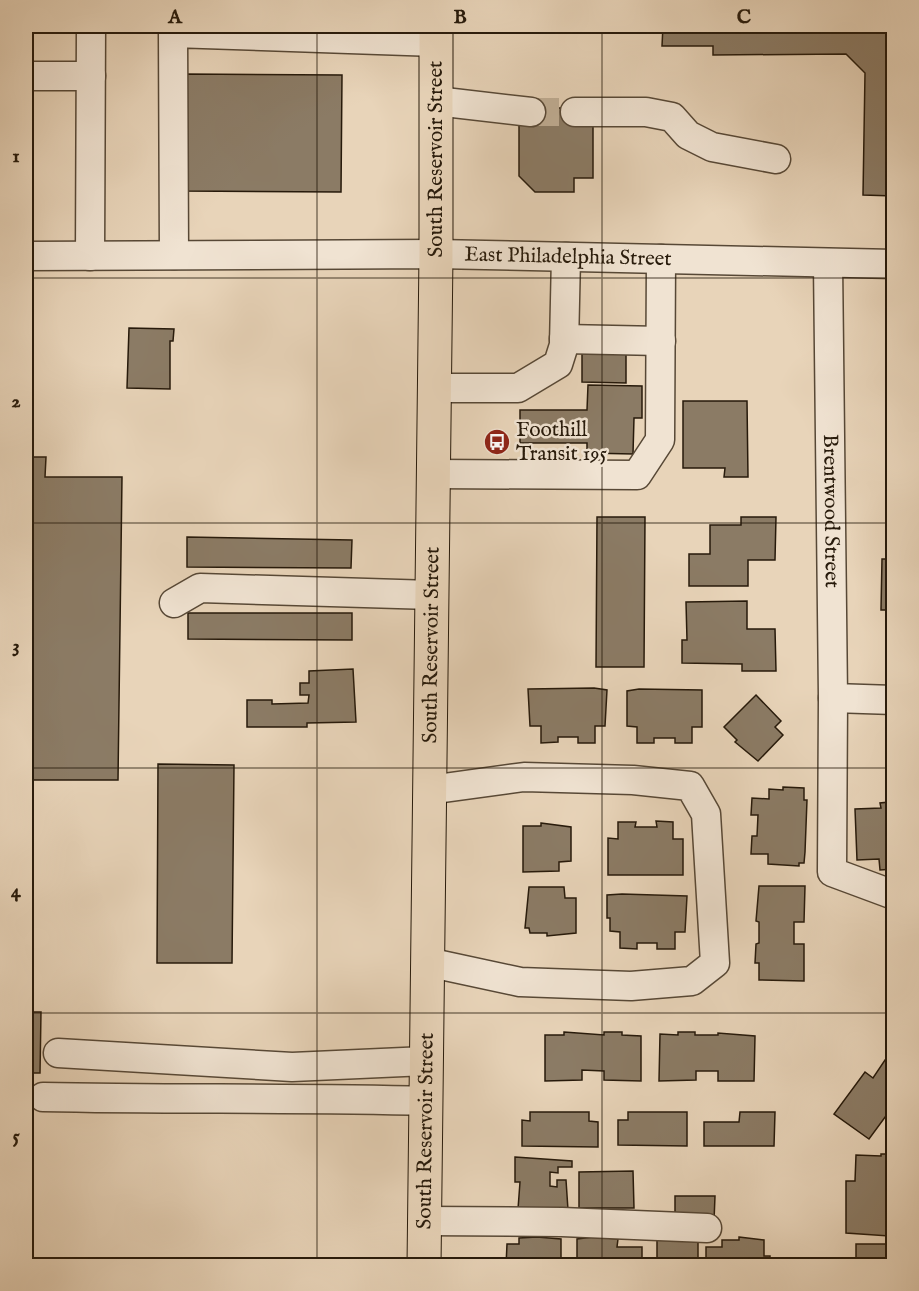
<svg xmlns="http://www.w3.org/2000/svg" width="919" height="1291" viewBox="0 0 919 1291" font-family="'IM FELL English',serif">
<rect width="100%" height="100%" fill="#e8d4b9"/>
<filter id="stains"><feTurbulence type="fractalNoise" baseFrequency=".00333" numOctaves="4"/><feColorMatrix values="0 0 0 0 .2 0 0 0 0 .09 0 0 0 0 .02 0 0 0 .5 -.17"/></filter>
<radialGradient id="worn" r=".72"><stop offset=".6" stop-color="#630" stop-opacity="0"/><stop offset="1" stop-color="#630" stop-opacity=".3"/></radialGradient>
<g fill="#8b7b65" stroke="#271a0b" stroke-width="1.5">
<polygon points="663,26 894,26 894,196 863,195 865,73 846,54 713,55 713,46 662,46"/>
<polygon points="184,74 342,75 341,192 182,191"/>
<polygon points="534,108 575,108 593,118 593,178 574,178 574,192 535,192 519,176 519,124"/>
<polygon points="129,328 174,329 173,341 170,341 170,389 127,388"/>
<polygon points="582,349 626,350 626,383 582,382"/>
<polygon points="588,385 642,386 642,418 634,418 633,454 587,453 587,443 520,443 520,410 587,410"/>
<polygon points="683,401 747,401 748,477 724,477 725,468 683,468"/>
<polygon points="26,457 46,457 45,477 122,477 118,780 26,780"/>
<polygon points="597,517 645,517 644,667 596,667"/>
<polygon points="741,517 776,517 775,560 748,560 748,586 689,586 689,554 710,554 710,525 741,525"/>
<polygon points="187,537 352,540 351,568 187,567"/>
<polygon points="882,559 894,559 894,610 881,610"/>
<polygon points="747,601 747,629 775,629 776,671 742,671 742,664 682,663 682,640 687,640 686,602"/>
<polygon points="188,613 352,613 352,640 188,639"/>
<polygon points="353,669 356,722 307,723 307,727 247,727 247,700 272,700 272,704 308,703 309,695 300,695 300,683 309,683 309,671"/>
<polygon points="594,688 607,690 605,726 595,726 595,743 578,743 578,737 558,737 558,742 541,743 541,726 530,726 528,689"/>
<polygon points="639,689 702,690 702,727 692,727 692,743 675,743 675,738 654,738 654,743 637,743 637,727 627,726 627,691"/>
<polygon points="756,695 781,721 775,727 783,735 758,761 735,742 737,740 724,727"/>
<polygon points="158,764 234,765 232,963 157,963"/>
<polygon points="783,787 804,788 804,800 807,800 805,852 804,863 799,863 799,866 768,864 768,854 751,854 752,836 757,836 758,815 751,815 752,798 769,799 769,789 783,790"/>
<polygon points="889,792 894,792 894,869 880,870 879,859 857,860 855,809 881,808 880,803 889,802"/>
<polygon points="656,821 673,822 673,839 683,839 683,875 608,875 608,838 618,839 618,822 636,822 635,827 657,827"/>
<polygon points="541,823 571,827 571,861 559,862 559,871 523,872 523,826 541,826"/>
<polygon points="759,886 805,886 804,922 794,922 794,944 804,944 804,981 759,980 759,963 755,963 756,944 759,943 759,922 756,921"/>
<polygon points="529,887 564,887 565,898 576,898 576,933 547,936 547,933 530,933 529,928 525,928"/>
<polygon points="622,894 687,896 685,932 675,932 675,949 657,949 657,943 637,943 637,949 620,948 620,932 610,931 610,918 607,918 607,895"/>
<polygon points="26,1012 41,1012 40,1073 26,1073"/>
<polygon points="564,1032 604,1035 604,1032 622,1032 622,1035 641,1036 641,1081 604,1080 604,1071 582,1070 582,1080 545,1081 545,1035 564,1035"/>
<polygon points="678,1032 695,1032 695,1035 718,1035 718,1033 755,1036 754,1081 718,1081 718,1071 696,1071 696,1080 659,1081 660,1034 678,1035"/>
<polygon points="887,1057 894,1062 894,1105 869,1139 834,1114 865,1072 873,1078"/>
<polygon points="530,1112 589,1112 589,1121 598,1122 598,1147 522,1146 522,1120 530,1121"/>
<polygon points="628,1112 687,1112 687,1146 618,1145 618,1120 628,1120"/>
<polygon points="740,1112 775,1112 774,1146 704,1146 704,1122 739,1122"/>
<polygon points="881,1154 892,1154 889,1236 846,1233 846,1181 855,1181 856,1155 881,1156"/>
<polygon points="515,1157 572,1161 572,1167 558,1167 558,1173 550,1172 550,1186 557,1187 557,1180 566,1180 568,1210 518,1209 520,1182 515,1182"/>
<polygon points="633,1171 634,1208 579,1208 579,1172"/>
<polygon points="675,1196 715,1196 714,1221 675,1222"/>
<polygon points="537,1237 561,1239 561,1266 506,1266 507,1244 519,1244 519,1238"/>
<polygon points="593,1237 618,1239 617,1247 642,1247 642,1266 577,1266 577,1239"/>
<polygon points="739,1237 764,1240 764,1256 770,1256 770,1265 706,1266 706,1247 722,1247 722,1240 739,1240"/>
<rect x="657" y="1240" width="41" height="26"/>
<rect x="856" y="1244" width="38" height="22"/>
</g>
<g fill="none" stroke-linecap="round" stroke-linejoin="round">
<polyline stroke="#c1af96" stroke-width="28" stroke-dasharray="28 14" stroke-linecap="butt" points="531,112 575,112"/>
<g stroke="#574836" stroke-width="31">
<g id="minor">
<polyline points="26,76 91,76"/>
<polyline points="436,101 531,112"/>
<polyline points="575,112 646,112 672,117 688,135 712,147 776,159"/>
<polyline points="174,255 173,33 436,42"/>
<path id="s1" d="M26,256L436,254L894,264"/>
<polyline points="90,256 91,26"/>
<path id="s2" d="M828,263L833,698L894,700"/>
<polyline points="564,339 661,341"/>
<polyline points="434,388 518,388 558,364 564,345 566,257"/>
<polyline points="433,474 637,475 660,440 661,259"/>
<polyline points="174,603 200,588 432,595"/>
<polyline points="833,698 832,872 894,895"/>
<polyline points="427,962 520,982 631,986 692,981 715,963 706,814 690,786 633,780 524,777 429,790"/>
<polyline points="58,1053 292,1067 426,1061"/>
<path d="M43,1097C171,1100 298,1097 426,1101"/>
<polyline points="424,1221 562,1222 707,1228"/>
</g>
</g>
<g stroke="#271a0b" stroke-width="35">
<g id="major">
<path id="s3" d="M424,1266L436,254V26"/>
</g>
</g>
<use href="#minor" stroke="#f0e3d2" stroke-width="28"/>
<use href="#major" stroke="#e8d4b9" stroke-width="33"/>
</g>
<path fill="none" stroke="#271a0b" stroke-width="1.5" stroke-opacity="0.55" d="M317,26V1266M602,26V1266M26,278H894M26,523H894M26,768H894M26,1013H894"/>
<defs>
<g id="bus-disc" transform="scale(1.35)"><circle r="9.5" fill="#8f2418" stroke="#f0e3d2"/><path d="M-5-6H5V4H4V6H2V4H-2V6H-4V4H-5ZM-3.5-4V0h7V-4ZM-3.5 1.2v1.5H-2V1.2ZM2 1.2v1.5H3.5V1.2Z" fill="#fff"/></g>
</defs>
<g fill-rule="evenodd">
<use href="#bus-disc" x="497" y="442"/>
</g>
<g text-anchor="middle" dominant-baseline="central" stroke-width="5" stroke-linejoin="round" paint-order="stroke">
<g font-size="21" fill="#271a0b" stroke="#f0e3d2">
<text stroke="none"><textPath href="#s3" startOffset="1107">South Reservoir Street</textPath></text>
<text stroke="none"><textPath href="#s1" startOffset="542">East Philadelphia Street</textPath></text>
<text stroke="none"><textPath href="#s2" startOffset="248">Brentwood Street</textPath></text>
<text stroke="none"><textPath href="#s3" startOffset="621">South Reservoir Street</textPath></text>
<text stroke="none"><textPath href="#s3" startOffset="135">South Reservoir Street</textPath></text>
</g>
<g font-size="21" fill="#271a0b" stroke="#f0e3d2" text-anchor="start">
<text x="516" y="430">Foothill<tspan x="516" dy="24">Transit 195</tspan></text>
</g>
</g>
<rect width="919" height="1291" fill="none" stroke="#e8d4b9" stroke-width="66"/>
<rect x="33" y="33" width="853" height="1225" fill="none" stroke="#271a0b" stroke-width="2"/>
<g font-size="20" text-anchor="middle" font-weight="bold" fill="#271a0b">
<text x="175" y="23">A</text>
<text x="460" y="23">B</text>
<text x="744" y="23">C</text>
<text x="16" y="162">1</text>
<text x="16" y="407">2</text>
<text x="16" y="652">3</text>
<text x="16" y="897">4</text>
<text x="16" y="1142">5</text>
</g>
<rect width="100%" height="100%" filter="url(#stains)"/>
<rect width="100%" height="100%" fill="url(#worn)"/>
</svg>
